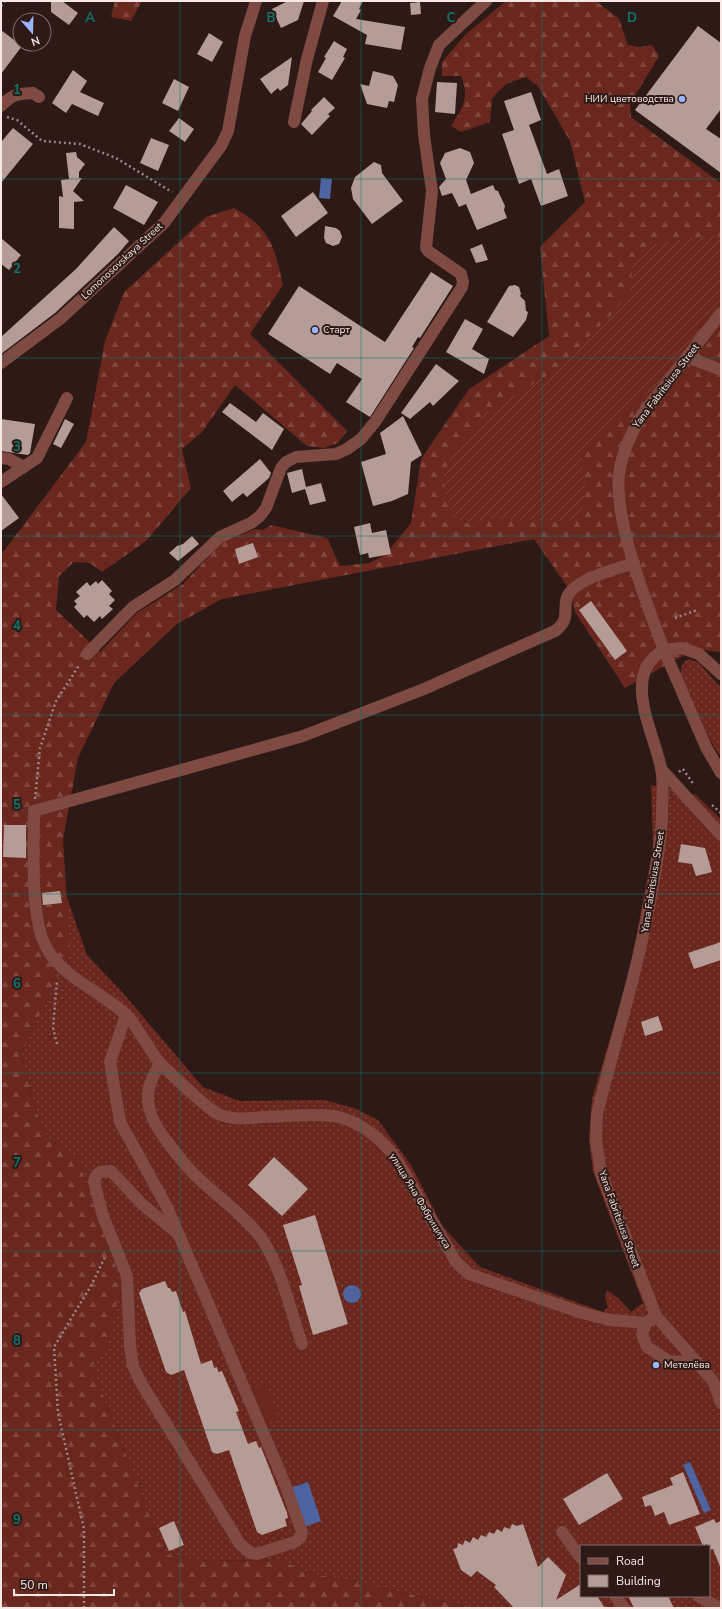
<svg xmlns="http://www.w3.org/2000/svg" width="722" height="1609" viewBox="0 0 722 1609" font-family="'Nunito Sans',sans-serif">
<defs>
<pattern id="grass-dots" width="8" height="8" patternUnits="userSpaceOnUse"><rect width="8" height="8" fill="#6a271d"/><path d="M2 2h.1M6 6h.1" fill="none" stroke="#80463e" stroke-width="1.8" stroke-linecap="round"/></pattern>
<pattern id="forest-firs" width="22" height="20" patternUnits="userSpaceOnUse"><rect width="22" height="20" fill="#6a271d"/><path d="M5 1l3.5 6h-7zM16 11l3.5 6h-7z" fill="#80463e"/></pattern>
<pattern id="garden-furrows" width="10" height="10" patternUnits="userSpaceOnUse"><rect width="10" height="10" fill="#6a271d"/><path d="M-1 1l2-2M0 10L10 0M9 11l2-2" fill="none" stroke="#80463e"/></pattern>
</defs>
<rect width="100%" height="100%" fill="#2d1a16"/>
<g fill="url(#grass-dots)" fill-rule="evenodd">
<path d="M689,659L699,663L721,688V757L711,742L681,675C680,668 682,662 689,659Z"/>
<path d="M651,785L696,795L721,819V1608H476L301,1571L285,1561L198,1560L164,1554L92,1366L108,1345L87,1189L80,1159L46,1136L34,1104L21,1054L70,952L65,892L87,955L122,992L203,1087L240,1101L324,1100L354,1108L378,1120L411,1165L443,1227L480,1267L603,1312L608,1307L605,1297L607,1290L618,1298L631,1312L643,1303L593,1172L589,1139L592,1099L629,975L653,848ZM581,1546H709V1596H581Z"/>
</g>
<g fill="url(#forest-firs)">
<polygon points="115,1 142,1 131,21 111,17"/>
<path d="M506,1H596L619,19L628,45L640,47L652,45L659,56L630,104L631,117L721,183V652L695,649L625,688L575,612L569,589L534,539L222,599L177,624L114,683L78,758L63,839L70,952L21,1054L34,1104L46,1136L80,1159L87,1189L116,1266L120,1289L108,1345L92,1366L164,1554L198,1560L285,1561L301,1571L476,1608H1V552L4,551L86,442L105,341L124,292L206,217L234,208C270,227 275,248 283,285L250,334L347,431L338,443L324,448L307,446L235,385L202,432L182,449L191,488L146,541L102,572L90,563L74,562L59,576L56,610L100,652L137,613L183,584L222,542L256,529L263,530L271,525L327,538L340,566L369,563L385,555L411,523L421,459L469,389L549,336L540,247L585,202L570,141L538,86L526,77L506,84L492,98L490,122L461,132L451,126C463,107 470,98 461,76H442V62L465,35Z"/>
</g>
<path fill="url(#garden-furrows)" d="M711,235L721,237V307L674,369L582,451C581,461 584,468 585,477C586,490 584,504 579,516L569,521L487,519L466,524L453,516L444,487V473L454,452L486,413L554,371L615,311L631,289L632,259L652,244Z"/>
<polygon fill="#6a271d" points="266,1384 279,1418 263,1424 250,1389"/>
<g fill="#4e64a0">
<polygon points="321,178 332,179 330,199 319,198"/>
<circle cx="352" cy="1294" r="9"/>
<polygon points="690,1462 711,1510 704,1513 683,1465"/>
<polygon points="308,1482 321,1521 304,1527 291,1488"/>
</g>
<g fill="#b69c97">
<polygon points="51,1 62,1 78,13 69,25 51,12"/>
<polygon points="288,1 304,1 298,20 281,28 272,9"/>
<polygon points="342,1 363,1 359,9 361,10 356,19 405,27 401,50 365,44 367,35 333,16"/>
<polygon points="420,2 421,14 411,15 410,3"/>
<polygon points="698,26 721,43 721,109 706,129 721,139 721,173 635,110"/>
<polygon points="1,30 22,46 1,74"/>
<polygon points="209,33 223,42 212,62 197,54"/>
<polygon points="334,41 347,49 343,57 345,58 332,80 318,72 326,58 324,57"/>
<polygon points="292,57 288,85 280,91 278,88 271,94 260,79"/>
<polygon points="73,70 87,81 80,92 104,103 98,116 72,104 66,113 52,103"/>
<polygon points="373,71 393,76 398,85 394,102 389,101 387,108 367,104 360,84 369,86"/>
<polygon points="174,79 189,87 178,111 162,103"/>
<polygon points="437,82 457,83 455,114 435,112"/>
<polygon points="531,92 541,120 529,125 547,174 559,169 568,196 541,206 531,179 519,184 502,134 514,130 504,101"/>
<polygon points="324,97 335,108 328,114 330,116 312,135 301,124 312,111 311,110"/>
<polygon points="179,118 194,129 185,142 169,131"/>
<polygon points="13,128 33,144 1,183 1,142"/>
<polygon points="151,138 169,145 158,171 140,163"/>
<polygon points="460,148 470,152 474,163 466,180 471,194 493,185 495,190 498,191 505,206 504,210 507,218 477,230 466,204 459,207 452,193 442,196 439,187 446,179 440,163 445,153"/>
<polygon points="76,152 77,157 85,164 79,172 79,178 82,178 73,191 84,201 74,202 74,229 59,228 59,196 63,197 61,180 69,179 66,153"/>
<polygon points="374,162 381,165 382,173 403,201 372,224 353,199 351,188 355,177"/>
<polygon points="126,185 158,202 144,225 113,208"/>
<polygon points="313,192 328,213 296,237 281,216"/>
<polygon points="325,226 336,228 340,231 342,237 339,244 333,246 326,243 324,238"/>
<polygon points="114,227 129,241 118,254 55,313 1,354 1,337 76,269"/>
<polygon points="1,238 21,255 9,270 1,264"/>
<polygon points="482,244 488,260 476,263 470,249"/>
<polygon points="431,272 453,286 420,338 418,337 412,347 414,348 370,417 346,402 362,379 337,363 330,374 268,334 299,286 385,342"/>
<polygon points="515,285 519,287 521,294 520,296 525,301 526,311 528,312 526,320 513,337 487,322 509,286"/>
<polygon points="465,319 483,329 472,349 489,359 484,374 446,352"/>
<polygon points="436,364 459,381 433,406 430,402 410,419 401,413"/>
<polygon points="230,403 256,422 263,413 284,429 272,450 222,412"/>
<polygon points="403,416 422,455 411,462 408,494 392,501 373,506 361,462 386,454 380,433"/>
<polygon points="1,419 35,424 30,453 28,455 1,451"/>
<polygon points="65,419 74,424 61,448 53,444"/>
<polygon points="260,459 271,473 269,478 247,497 243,493 232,502 223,491"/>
<polygon points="302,469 306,487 321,483 326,501 310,505 305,489 292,493 287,473"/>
<polygon points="1,494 19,518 1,531"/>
<polygon points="370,523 372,533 386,530 391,554 369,558 368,553 360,555 354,527"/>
<polygon points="192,536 199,544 178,561 169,553 177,546 183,544"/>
<polygon points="253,543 258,557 239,564 235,549"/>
<polygon points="102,580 112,591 109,594 115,600 109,606 113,609 102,619 100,616 94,622 87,615 84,618 74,607 77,604 74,601 80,596 76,592 87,582 90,586 96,581 98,584"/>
<polygon points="591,601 627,651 615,660 579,610"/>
<polygon points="4,825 26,825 26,858 3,857"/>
<polygon points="681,844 705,848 712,872 696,876 692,864 678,862"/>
<polygon points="60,891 62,903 43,905 42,893"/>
<polygon points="721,942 721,960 694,969 688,953"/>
<polygon points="658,1016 663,1030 645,1036 641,1022"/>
<polygon points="274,1157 308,1189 282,1216 248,1185"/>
<polygon points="315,1215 348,1324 313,1335 299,1286 302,1285 283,1225"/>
<polygon points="165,1281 168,1288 170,1288 172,1292 176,1291 183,1312 185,1311 201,1364 212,1360 214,1368 217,1367 218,1372 222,1371 239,1411 236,1412 248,1444 256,1441 259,1448 261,1447 287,1513 288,1518 285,1519 287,1526 262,1535 257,1532 229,1450 217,1454 212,1452 184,1370 171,1375 166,1372 139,1293 142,1289"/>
<polygon points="683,1472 700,1514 669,1525 664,1512 655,1516 651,1505 645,1507 642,1497 673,1485 670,1478"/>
<polygon points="607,1473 623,1499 579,1525 563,1499"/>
<polygon points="714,1519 716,1523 721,1521 721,1569 713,1549 709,1550 707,1544 703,1546 695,1527"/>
<polygon points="174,1521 184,1545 169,1551 159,1528"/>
<polygon points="512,1524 517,1526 523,1524 538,1567 548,1557 566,1575 556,1600 581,1584 581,1596 597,1596 605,1608 514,1608 494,1587 496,1585 477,1571 471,1577 461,1570 453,1549 457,1548 458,1543 463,1545 465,1540 470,1543 473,1537 478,1540 481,1535 486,1537 489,1532 494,1534 497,1529 502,1532 504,1527 510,1529"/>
<polygon points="628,1596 668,1596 674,1608 634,1608"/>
</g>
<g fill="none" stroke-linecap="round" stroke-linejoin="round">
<g stroke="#998986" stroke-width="2.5" stroke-dasharray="2 3" stroke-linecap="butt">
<polyline points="1,6 5,1"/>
<polyline points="7,117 17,120 42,141 80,144 116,158 172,192"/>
<polyline points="675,618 697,610"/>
<polyline points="679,772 683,769 694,785"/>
<polyline points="35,799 40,748 56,701 80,664"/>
<polyline points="712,805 721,813"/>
<polyline points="57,1044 53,1028 57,980"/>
<polyline points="84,1608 84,1529 58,1413 54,1347 92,1284 106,1255"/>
</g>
<g stroke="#7e4a41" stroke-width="12">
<path d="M1,106C12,94 17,94 33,93L39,97"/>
<polyline points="294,122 307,59 323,1"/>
<path d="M721,313L642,415C631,433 622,452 619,474C614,522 647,604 664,650C620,674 654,732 661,768C664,782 662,799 662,813C662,838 657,861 653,885C640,963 616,1038 597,1114L596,1140L601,1173L656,1316L713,1381L721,1403"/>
<polyline points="687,357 721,370"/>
<polyline points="1,363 60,319 164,223 221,146 228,131 245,36 256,1"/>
<polyline points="1,458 9,459 24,467"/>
<polyline points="1,482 37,458 67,398"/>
<path d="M634,563C617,569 569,580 566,601C564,615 569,620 555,631L424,689L303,736L34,811C34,846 31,902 41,935C54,976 96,987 125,1014C139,1027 147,1048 160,1063C169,1072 207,1108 216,1113C220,1115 224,1116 228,1117C239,1120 252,1118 264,1117C286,1117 322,1112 342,1118C365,1125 383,1141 397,1160L456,1262L469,1274L582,1313L610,1320L646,1323L656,1316"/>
<polyline points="87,654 133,607 175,580 220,537 251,523 260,516 266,508 281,468 286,462 296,457 336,454 347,449 361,439 375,422 462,287 463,282 461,274 428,251 426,248 432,191 424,135 422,99 430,68 439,45 486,1"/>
<polyline points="721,674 699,654 682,648 664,650 706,747 721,773"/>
<polyline points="661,769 721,835"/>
<polyline points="126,1015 110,1062 120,1122 167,1207 285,1484 302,1532 300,1538 295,1542 257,1554 251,1553 240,1544 141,1383 133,1366 130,1346 127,1276 103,1216 94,1182 96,1176 100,1172 111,1171 142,1204 178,1234"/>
<path d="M160,1063C155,1073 148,1084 148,1096C148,1114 156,1127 166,1140C176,1154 187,1168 199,1179C219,1198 242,1213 259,1235C281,1264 290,1310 302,1344"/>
<polyline points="646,1323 642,1334 647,1347 669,1361 677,1362 695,1360"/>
<polyline points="562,1532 581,1558"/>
<polyline points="615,1596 624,1608"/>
<polyline points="698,1596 720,1608"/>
</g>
</g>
<path fill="none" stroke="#0f766e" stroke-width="1" stroke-opacity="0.55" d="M180,1V1608M361,1V1608M542,1V1608M1,179H721M1,358H721M1,536H721M1,715H721M1,894H721M1,1073H721M1,1251H721M1,1430H721"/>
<g fill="#99b5fd" stroke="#2d1a16" stroke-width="1.5">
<circle cx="682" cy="99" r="4"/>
<circle cx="315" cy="330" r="4"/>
<circle cx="656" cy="1365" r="4"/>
</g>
<g text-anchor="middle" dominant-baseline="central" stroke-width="4" stroke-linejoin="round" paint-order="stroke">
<g font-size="10" fill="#f6e8e5" stroke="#2d1a16" text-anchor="start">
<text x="674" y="99" text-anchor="end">НИИ цветоводства</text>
<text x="323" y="330">Старт</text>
<text x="664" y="1365">Метелёва</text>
</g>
<g font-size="10" fill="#f6e8e5" stroke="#2d1a16">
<text transform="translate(122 261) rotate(-43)">Lomonosovskaya Street</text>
<text transform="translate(666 386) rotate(-53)">Yana Fabritsiusa Street</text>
<text transform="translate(653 882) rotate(-81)">Yana Fabritsiusa Street</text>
<text transform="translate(420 1201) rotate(59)">улица Яна Фабрициуса</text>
<text transform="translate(619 1219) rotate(70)">Yana Fabritsiusa Street</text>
</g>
</g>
<g font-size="13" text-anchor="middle" font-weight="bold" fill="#0f766e" stroke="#2d1a16" stroke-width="4" stroke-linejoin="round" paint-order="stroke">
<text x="90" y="22">A</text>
<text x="271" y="22">B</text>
<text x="451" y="22">C</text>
<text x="632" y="22">D</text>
<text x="17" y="94">1</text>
<text x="17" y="273">2</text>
<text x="17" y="451">3</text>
<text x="17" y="630">4</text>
<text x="17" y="809">5</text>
<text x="17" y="988">6</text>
<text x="17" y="1167">7</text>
<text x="17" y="1345">8</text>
<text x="17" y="1524">9</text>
</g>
<rect width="722" height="1609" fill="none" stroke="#f6e8e5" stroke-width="4"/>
<rect x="580" y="1545" width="130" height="52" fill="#2d1a16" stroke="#7d6c69"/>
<rect x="588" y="1558" width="20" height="6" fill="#7e4a41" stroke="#7d6c69"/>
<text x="616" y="1565" font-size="12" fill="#f6e8e5">Road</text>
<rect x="588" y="1575" width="20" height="12" fill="#b69c97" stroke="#7d6c69"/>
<text x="616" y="1585" font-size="12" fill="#f6e8e5">Building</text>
<g transform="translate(32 32) rotate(160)"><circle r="19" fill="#2d1a16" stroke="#7d6c69"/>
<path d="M0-3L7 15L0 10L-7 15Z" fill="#99b5fd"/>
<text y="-6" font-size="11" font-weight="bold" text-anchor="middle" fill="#f6e8e5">N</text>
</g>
<path d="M14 1589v6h100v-6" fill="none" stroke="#f6e8e5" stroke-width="2"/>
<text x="20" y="1589" font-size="12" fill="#f6e8e5" stroke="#2d1a16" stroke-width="3" paint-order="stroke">50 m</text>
</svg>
